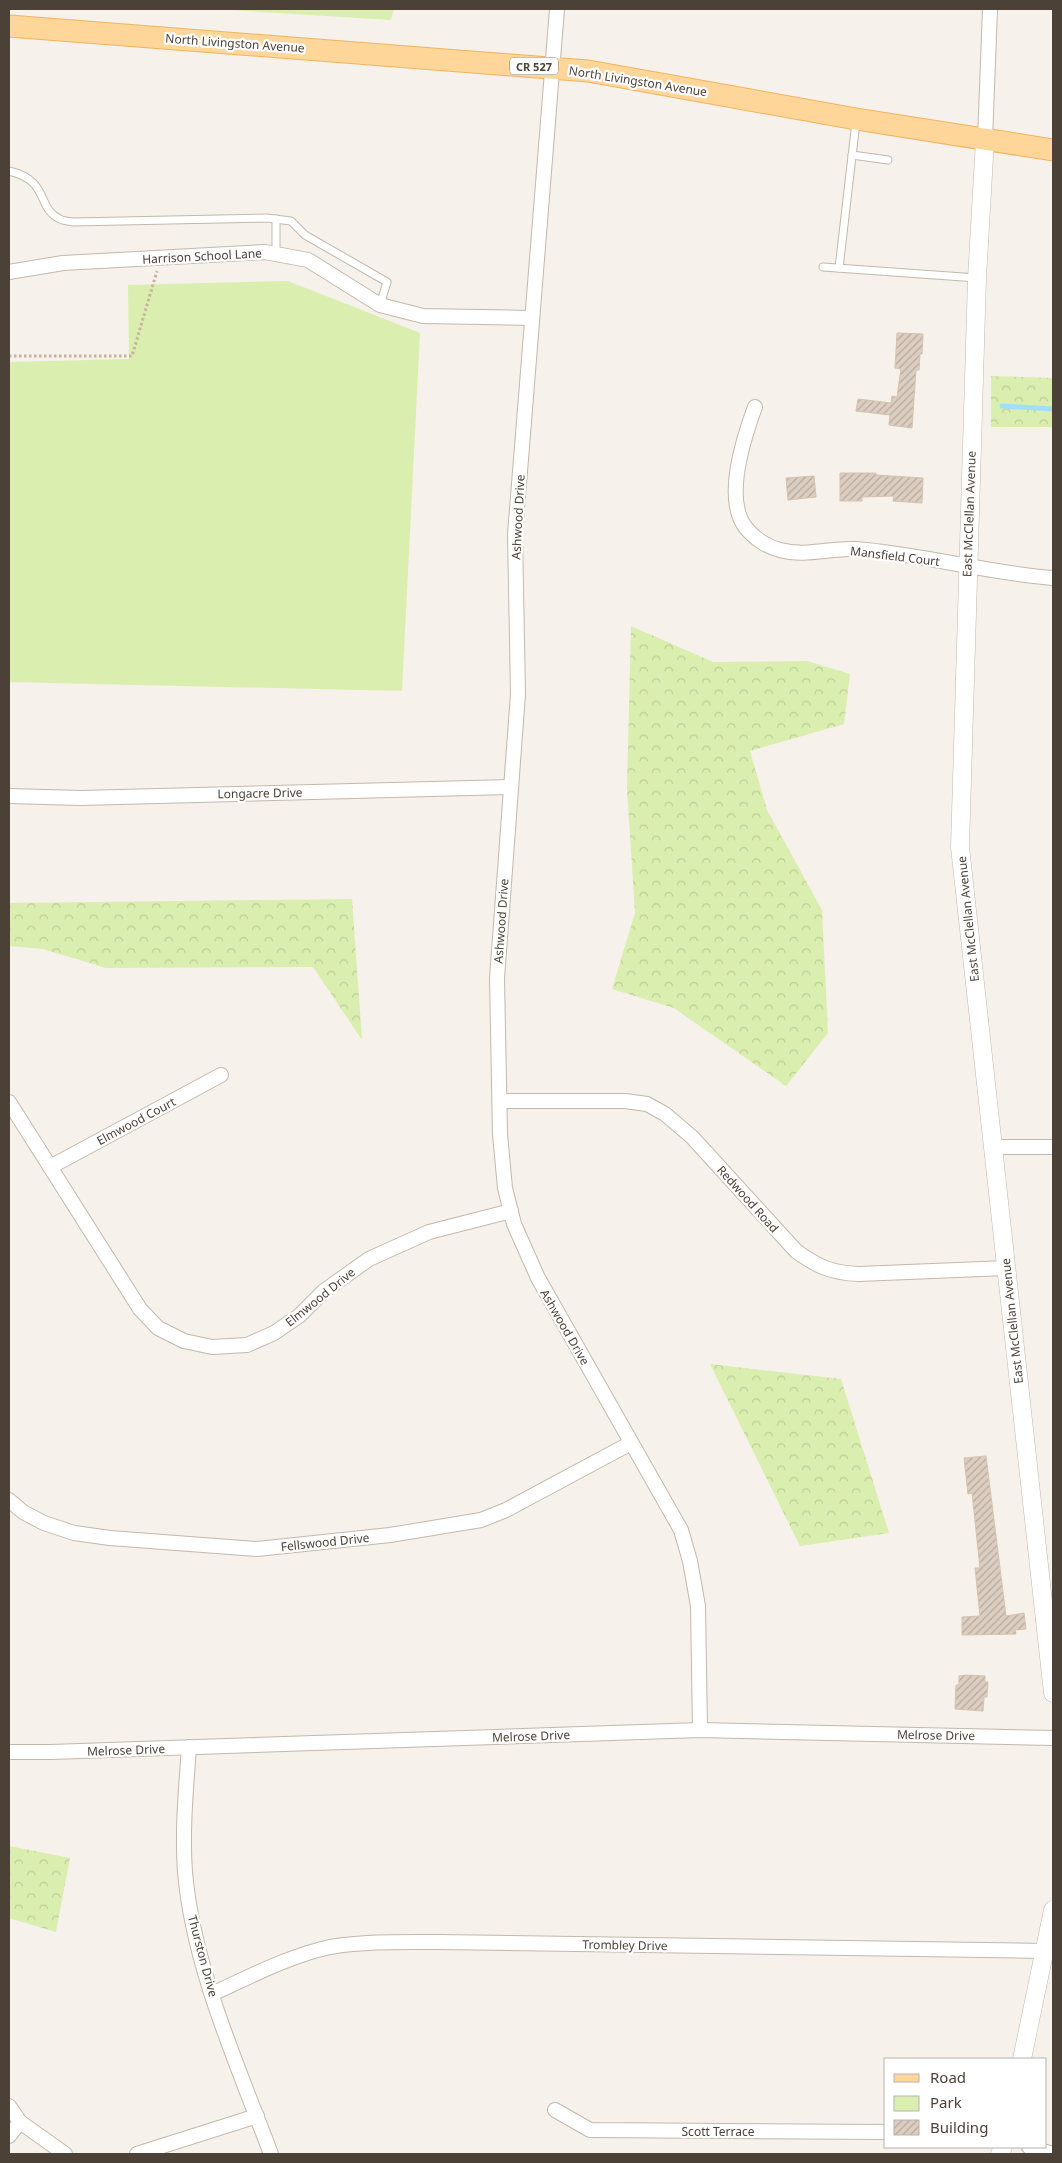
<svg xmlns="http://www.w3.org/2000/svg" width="1062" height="2163" viewBox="0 0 1062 2163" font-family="'Noto Sans',sans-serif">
<defs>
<pattern id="forest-crowns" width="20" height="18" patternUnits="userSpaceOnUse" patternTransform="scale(1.25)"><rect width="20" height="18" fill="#daeeaf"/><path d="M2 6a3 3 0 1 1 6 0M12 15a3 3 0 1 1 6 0" fill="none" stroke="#bdcd97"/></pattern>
<pattern id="building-hatch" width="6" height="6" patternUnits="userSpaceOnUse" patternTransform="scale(1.25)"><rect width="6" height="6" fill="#ddcec1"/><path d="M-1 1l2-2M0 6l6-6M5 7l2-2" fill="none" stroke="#b5a99e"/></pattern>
</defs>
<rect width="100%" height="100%" fill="#f6f1ea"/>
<g fill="url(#forest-crowns)">
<polygon points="991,376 1053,378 1053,427 991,427"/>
<polygon points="631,626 713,662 807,661 850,674 844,724 750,751 767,810 822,910 828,1033 786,1086 674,1008 612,989 635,913 627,789"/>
<polygon points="352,899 362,1040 313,967 106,968 43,949 9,946 9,903"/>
<polygon points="710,1364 841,1379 889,1533 800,1546"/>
<polygon points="9,1846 70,1858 56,1932 9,1918"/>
</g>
<g fill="#daeeaf">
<polygon points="216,9 394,9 391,20"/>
<polygon points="288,281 420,333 402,691 9,682 9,362 129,359 128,285"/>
</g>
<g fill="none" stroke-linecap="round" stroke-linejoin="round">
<polyline stroke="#a1dff8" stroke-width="5" points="1002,406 1053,409"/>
</g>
<g fill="url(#building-hatch)" stroke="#d5c2b0">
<polygon points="897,333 923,334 922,354 920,354 919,370 916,370 912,428 889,425 890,415 856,411 858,399 891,403 892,396 897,397 901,369 895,368"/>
<polygon points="840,473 876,473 876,475 923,478 922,503 893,501 894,496 862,497 862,501 840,501"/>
<polygon points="814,476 816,497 788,500 786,478"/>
<polygon points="986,1456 1006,1616 1024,1613 1026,1629 1015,1630 1016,1634 962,1635 962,1617 980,1616 975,1568 980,1568 972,1493 968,1494 964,1458"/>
<polygon points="967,1675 985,1676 985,1682 988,1682 987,1697 984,1697 983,1711 955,1709 956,1685 959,1685 959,1676"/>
</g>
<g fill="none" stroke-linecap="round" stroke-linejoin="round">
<g stroke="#c3b8ab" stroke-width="9">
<g id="service">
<polyline points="852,155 888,160"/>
<path d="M9,171C49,180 37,207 58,218C62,221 68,221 73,222L267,218L291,221L305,235L387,282L380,305"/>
<polyline points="276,219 276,254"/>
<polyline points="823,267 977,278"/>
<polyline points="839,268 856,122"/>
</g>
</g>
<g stroke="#c3b8ab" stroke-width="16">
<g id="minor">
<polyline points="557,9 515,534 518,694 497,978 500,1134 505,1188 514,1224 538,1278 681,1530 690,1561 698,1606 700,1730"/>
<polyline points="985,140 990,9"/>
<polyline points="9,272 63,263 265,252 308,260 380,305 423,316 532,318"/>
<path d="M755,407C744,437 723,499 746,528C754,538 767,547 780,550C805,557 830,548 855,549C922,554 987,573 1053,578"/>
<polyline points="9,796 80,798 511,787"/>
<path d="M500,1101H625L647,1104L665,1114L692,1137L796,1251C818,1267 832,1273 859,1274L1006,1268"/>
<polyline points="9,1102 140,1309 158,1328 184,1341 212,1347 247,1345 274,1333 299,1316 324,1291 369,1259 429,1232 511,1211"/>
<polyline points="993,1147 1053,1147"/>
<polyline points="50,1167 221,1075"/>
<polyline points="9,1500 23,1512 44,1523 74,1533 110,1538 257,1549 390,1535 481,1520 506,1510 631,1443"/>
<path d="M189,1747C186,1789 182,1831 185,1872C193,1967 238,2066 271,2154"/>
<polyline points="9,1752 51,1752 700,1730 1053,1738"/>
<path d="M212,1994C251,1976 289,1956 330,1947C365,1941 402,1942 438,1942L1046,1951L1053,1953"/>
<polyline points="9,2106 20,2122 65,2154"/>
<polyline points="555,2110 590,2130 886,2132"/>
<polyline points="9,2136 20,2122"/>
<polyline points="1029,2147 1053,2154"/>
<polyline points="137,2154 257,2116"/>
</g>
</g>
<g stroke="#c3b8ab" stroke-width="19">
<g id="tertiary">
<polyline points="985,140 977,278 960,847 1053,1693"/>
<polyline points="1022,2059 1053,1910"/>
<polyline points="1000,2154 1003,2147"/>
</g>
</g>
<g stroke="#f1b35d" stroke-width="23">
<polyline id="primary" points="9,26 588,71 856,119 1053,150"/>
</g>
<polyline stroke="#c7b29b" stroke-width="3" stroke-dasharray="2.5 2.5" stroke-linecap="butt" points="9,356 132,356 157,271"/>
<use href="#service" stroke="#fff" stroke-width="7"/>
<use href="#minor" stroke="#fff" stroke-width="14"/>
<use href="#tertiary" stroke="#fff" stroke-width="18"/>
<use href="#primary" stroke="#ffd69a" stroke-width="21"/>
</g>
<g text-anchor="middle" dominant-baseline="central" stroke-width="4.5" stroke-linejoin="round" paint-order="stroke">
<rect fill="#fff" stroke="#827a73" stroke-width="1" x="510" y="57.5" width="48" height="17" rx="4"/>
<g font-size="11" font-weight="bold" fill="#4c4137">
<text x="534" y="66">CR 527</text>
</g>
<g font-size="12" fill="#4c4137" stroke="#fff">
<text transform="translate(235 43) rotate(4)">North Livingston Avenue</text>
<text transform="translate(638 81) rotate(9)">North Livingston Avenue</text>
<text transform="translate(202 256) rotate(-3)">Harrison School Lane</text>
<text transform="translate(969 514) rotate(-88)">East McClellan Avenue</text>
<text transform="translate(518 517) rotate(-87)">Ashwood Drive</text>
<text transform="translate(895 556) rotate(7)">Mansfield Court</text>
<text transform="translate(260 793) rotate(-1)">Longacre Drive</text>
<text transform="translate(968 919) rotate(-96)">East McClellan Avenue</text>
<text transform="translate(501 921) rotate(-86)">Ashwood Drive</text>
<text transform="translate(136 1121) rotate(-28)">Elmwood Court</text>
<text transform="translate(748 1199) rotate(48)">Redwood Road</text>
<text transform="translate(320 1297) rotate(-39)">Elmwood Drive</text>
<text transform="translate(1012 1321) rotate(-96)">East McClellan Avenue</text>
<text transform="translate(565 1327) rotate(60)">Ashwood Drive</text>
<text transform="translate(325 1542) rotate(-6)">Fellswood Drive</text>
<text transform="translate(936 1735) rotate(1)">Melrose Drive</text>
<text transform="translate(531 1736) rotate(-2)">Melrose Drive</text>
<text transform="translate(126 1750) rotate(-2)">Melrose Drive</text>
<text transform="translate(625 1945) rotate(1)">Trombley Drive</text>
<text transform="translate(203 1956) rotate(75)">Thurston Drive</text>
<text x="718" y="2131">Scott Terrace</text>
</g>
</g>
<rect width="1062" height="2163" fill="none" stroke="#4c4137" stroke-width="20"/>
<rect x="884" y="2058" width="162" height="90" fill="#ffffff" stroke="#b7b3af"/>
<rect x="894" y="2074" width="25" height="8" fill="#ffd69a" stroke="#b7b3af"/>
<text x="930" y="2083" font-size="15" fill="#4c4137">Road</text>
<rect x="894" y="2096" width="25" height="15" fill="#daeeaf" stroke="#b7b3af"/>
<text x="930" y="2108" font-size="15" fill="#4c4137">Park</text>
<rect x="894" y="2120" width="25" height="15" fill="url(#building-hatch)" stroke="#b7b3af"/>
<text x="930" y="2133" font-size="15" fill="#4c4137">Building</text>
</svg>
